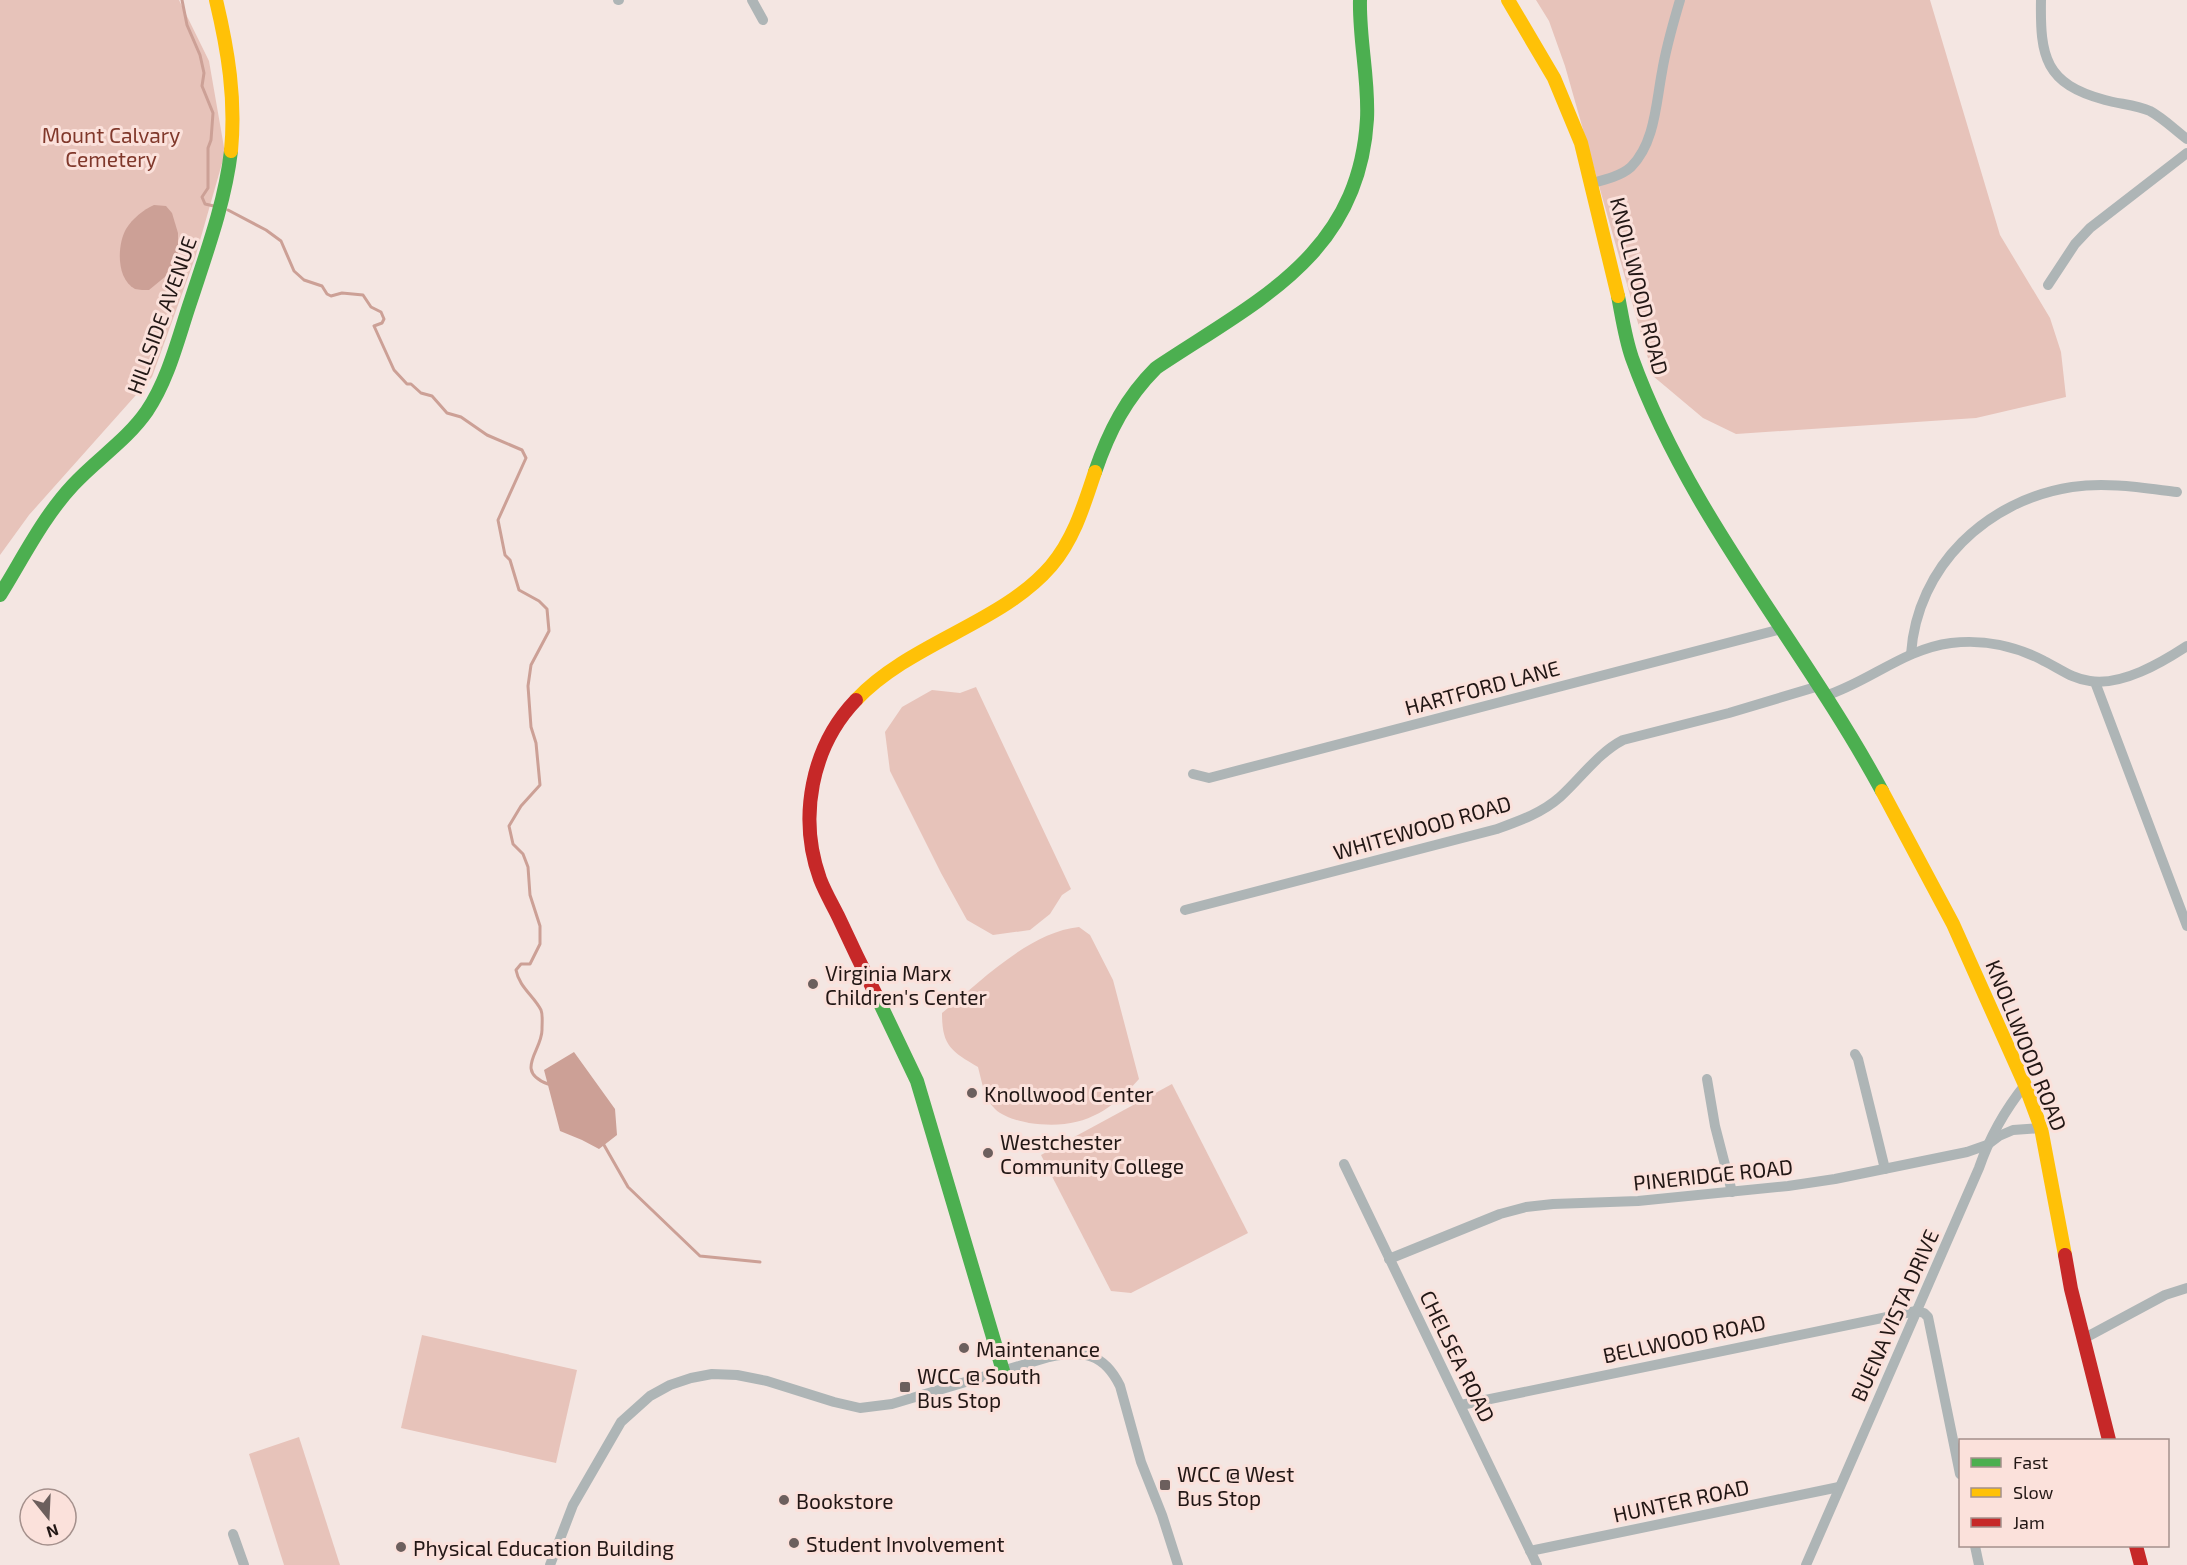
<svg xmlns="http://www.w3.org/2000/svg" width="2187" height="1565" viewBox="0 0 2187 1565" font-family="'Exo 2',sans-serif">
<rect width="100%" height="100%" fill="#f4e6e2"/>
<g fill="#e7c3ba">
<polygon points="0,0 179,0 209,61 225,153 195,258 152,377 29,515 0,555"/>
<polygon points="1536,0 1930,0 2000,235 2050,318 2061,352 2066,397 1976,418 1736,434 1703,418 1653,376 1565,66 1549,21"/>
<polygon points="976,687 1071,889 1062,895 1050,914 1030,930 993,935 967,920 941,873 890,771 885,732 902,707 932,690 960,693"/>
<path d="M1079,927L1090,935L1113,980L1139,1079C1107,1115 1079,1130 1029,1123C1019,1121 1003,1117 995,1109C984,1098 982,1082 978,1067C951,1051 942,1046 942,1013C980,982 1029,932 1079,927Z"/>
<polygon points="1172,1084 1248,1233 1131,1293 1111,1291 1041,1155"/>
<polygon points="422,1335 577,1370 556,1463 401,1428"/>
<polygon points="299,1437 340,1565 284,1565 249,1454"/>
</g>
<g fill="#cca096">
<path d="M154,205L166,206L172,213L178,233V254L166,276L149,290C145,290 139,290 135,289C116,279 117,245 126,229C133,218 143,210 154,205Z"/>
<polygon points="574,1052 615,1109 617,1135 599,1149 582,1140 560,1131 544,1070"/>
</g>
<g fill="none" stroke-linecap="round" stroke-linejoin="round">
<g stroke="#cca096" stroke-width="3">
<polyline points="182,0 187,25 200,55 204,73 202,86 213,113 211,140 208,148 208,188 202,197 205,204 214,206"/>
<path d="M228,210L266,230L281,241L294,271L304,280L322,286L327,294L331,296L342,293L363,295L371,307L381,312L384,319L382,323L374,326L394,370L407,384H411L421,393L432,396L447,413L461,417L487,435L522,450L526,458L498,520L505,555L510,560L519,590L539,601L547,609L549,631L531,665L528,686L531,727L536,743L540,785L521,806L509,826L513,844L523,854L528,867L530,895L540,926V944L530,964H521L516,970C519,987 534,996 541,1010C543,1015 542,1023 542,1029C543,1050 513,1071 548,1084"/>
<polyline points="604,1145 628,1187 700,1256 760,1262"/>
</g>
<g stroke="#aeb5b6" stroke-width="10">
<polyline points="618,0 619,0"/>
<polyline points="752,0 763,20"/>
<path d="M2041,0C2040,57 2045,84 2105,100C2119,104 2137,105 2150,111C2163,118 2175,130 2187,139"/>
<path d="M1592,183C1604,180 1621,176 1631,167C1655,143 1656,103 1662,72C1666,47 1673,24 1680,0"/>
<polyline points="2048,285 2075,244 2090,228 2187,153"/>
<path d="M1911,654C1917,566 1987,500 2072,487C2108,482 2143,488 2177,492"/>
<polyline points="2095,682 2187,926"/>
<path d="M1825,696C1869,682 1904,649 1951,643C1983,639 2016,646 2044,661C2059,668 2072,679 2090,681C2122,686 2161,663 2187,646"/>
<polyline points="1193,774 1209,778 1781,629"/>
<path d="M1185,910L1497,829C1519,821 1542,813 1560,797C1581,778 1598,753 1623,740L1729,713L1819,686"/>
<polyline points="1855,1054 1858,1059 1885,1169"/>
<polyline points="1707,1079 1715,1126 1732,1192"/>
<polyline points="1344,1164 1537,1565"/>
<polyline points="1389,1259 1500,1214 1526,1207 1553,1204 1638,1201 1788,1186 1835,1179 1967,1152 1987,1145 1999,1136 2013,1130 2041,1128"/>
<polyline points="2083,1339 2165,1295 2187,1288"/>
<polyline points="1461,1405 1916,1311 1924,1313 1928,1317 1960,1474"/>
<polyline points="233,1534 244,1565"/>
<polyline points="1975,1546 1979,1565"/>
<polyline points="1530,1551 1839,1487"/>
<path d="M550,1565L573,1505L621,1422L650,1396L670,1385L691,1378L712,1374L737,1375L767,1381L834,1402L860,1408L892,1404L1049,1357C1083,1350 1104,1353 1120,1386L1141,1462L1162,1515L1178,1565"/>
<path d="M1806,1565L1979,1168C1990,1136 2004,1111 2025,1085"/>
</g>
<g stroke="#4caf50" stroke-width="14">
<path d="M1618,296C1622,316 1625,338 1632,358C1690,518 1802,643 1882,791"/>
<path d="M1095,472C1109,431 1126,398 1156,368C1256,301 1359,256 1367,119C1369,79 1359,40 1360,0"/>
<path d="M0,595C23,558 43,517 73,485C97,459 127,440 147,411C169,378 178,338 191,300C207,251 225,202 231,151"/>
<polyline points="876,995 917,1081 1003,1371"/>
</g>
<g stroke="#ffc107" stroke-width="14">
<path d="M216,0C228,50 236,99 231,151"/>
<polyline points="1508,0 1554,78 1581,143 1618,296"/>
<path d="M856,700C911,642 1001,624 1051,566C1074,539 1084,505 1095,472"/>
<polyline points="1882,791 1953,924 2025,1085 2041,1128 2065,1255"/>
</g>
<g stroke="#c62828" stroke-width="14">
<path d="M856,700C811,747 798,818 820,879C825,892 832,904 838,916C850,942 863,969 876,995"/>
<polyline points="2065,1255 2071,1289 2109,1440"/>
<polyline points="2136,1546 2141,1565"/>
</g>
</g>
<g fill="#6c5f5d" stroke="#fbe1db" stroke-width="2">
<circle cx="813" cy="984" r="6"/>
<circle cx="972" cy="1093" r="6"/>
<circle cx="988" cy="1153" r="6"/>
<circle cx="964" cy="1348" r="6"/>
<rect x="899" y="1381" width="12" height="12" rx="3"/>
<rect x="1159" y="1479" width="12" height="12" rx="3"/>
<circle cx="784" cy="1500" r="6"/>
<circle cx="794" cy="1543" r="6"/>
<circle cx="401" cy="1547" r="6"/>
</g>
<g text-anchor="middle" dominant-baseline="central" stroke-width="6" stroke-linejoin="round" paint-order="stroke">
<g font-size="21" fill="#80382b" stroke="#fbe1db">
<text x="111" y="134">Mount Calvary<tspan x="111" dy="24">Cemetery</tspan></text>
</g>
<g font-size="21" fill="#221715" stroke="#fbe1db">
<text transform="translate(1640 286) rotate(76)">KNOLLWOOD ROAD</text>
<text transform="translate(161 315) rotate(-70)">HILLSIDE AVENUE</text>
<text transform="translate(1482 687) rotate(-15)">HARTFORD LANE</text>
<text transform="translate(1422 827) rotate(-16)">WHITEWOOD ROAD</text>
<text transform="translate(2027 1045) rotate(68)">KNOLLWOOD ROAD</text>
<text transform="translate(1713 1174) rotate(-6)">PINERIDGE ROAD</text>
<text transform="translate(1894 1315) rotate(-66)">BUENA VISTA DRIVE</text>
<text transform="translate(1684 1338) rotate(-12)">BELLWOOD ROAD</text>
<text transform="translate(1458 1356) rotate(64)">CHELSEA ROAD</text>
<text transform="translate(1681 1500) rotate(-12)">HUNTER ROAD</text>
</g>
<g font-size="21" fill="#221715" stroke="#fbe1db" text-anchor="start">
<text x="825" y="972">Virginia Marx<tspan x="825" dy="24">Children's Center</tspan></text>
<text x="984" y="1093">Knollwood Center</text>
<text x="1000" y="1141">Westchester<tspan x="1000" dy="24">Community College</tspan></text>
<text x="976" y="1348">Maintenance</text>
<text x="917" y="1375">WCC @ South<tspan x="917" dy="24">Bus Stop</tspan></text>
<text x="1177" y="1473">WCC @ West<tspan x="1177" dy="24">Bus Stop</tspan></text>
<text x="796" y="1500">Bookstore</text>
<text x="806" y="1543">Student Involvement</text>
<text x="413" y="1547">Physical Education Building</text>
</g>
</g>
<rect x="1959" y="1439" width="210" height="108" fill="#fbe1db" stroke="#a4908c" stroke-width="1.5"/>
<rect x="1971" y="1458" width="30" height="9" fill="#4caf50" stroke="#a4908c" stroke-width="1.5"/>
<text x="2013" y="1469" font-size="18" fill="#221715">Fast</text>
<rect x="1971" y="1488" width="30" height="9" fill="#ffc107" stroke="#a4908c" stroke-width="1.5"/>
<text x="2013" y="1499" font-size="18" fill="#221715">Slow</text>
<rect x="1971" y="1518" width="30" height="9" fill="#c62828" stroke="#a4908c" stroke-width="1.5"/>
<text x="2013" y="1529" font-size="18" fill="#221715">Jam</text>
<g transform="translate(48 1517) rotate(162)"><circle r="28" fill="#fbe1db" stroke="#a4908c" stroke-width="1.5"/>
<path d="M0-4.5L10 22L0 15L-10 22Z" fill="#6c5f5d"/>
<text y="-9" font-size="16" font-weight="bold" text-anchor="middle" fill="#221715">N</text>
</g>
</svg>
